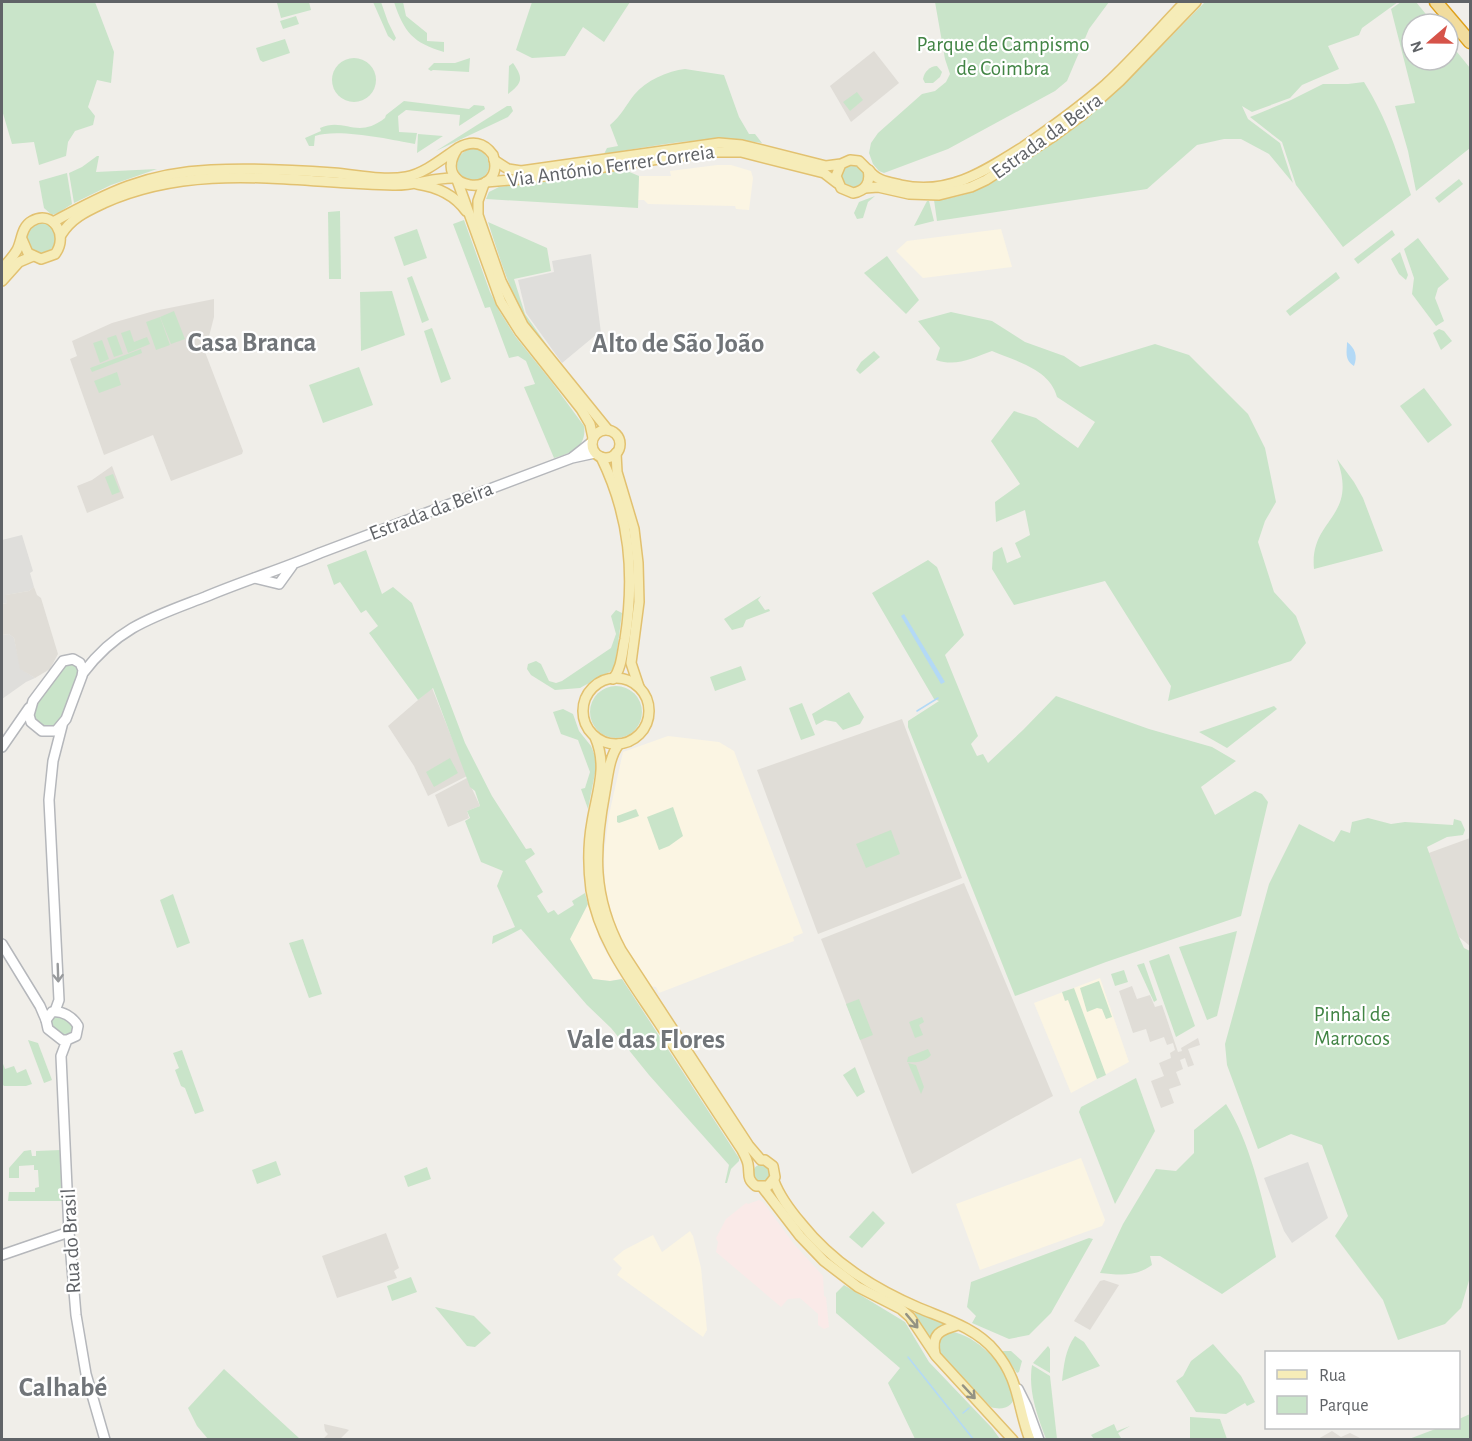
<svg xmlns="http://www.w3.org/2000/svg" width="1472" height="1441" viewBox="0 0 1472 1441" font-family="'Alegreya Sans',sans-serif">
<rect width="100%" height="100%" fill="#f0eee9"/>
<g fill="#fbf5e3">
<polygon points="717,165 731,165 751,171 753,178 749,210 736,209 735,206 648,204 644,200 638,200 639,176 671,176 670,171"/>
<polygon points="1001,229 1012,267 923,278 896,251 907,241"/>
<polygon points="668,736 719,742 734,751 803,933 793,937 794,941 659,993 656,987 650,986 627,951 615,925 605,893 604,854 609,815 623,752"/>
<polygon points="588,904 601,943 622,979 610,981 593,979 569,939"/>
<polygon points="1100,978 1129,1062 1071,1093 1034,1003"/>
<polygon points="1081,1158 1105,1220 1102,1226 980,1270 956,1204"/>
<polygon points="690,1231 693,1236 701,1268 707,1330 703,1337 617,1275 622,1268 613,1259 624,1250 653,1235 662,1252"/>
</g>
<g fill="#dfdedb">
<polygon points="591,254 601,333 597,334 562,363 526,313 518,280 554,272 552,261"/>
<polygon points="22,535 33,571 30,573 34,587 29,591 6,595 7,603 2,604 2,540"/>
<polygon points="9,634 14,638 21,669 35,678 26,682 2,699 2,635"/>
<polygon points="1308,1162 1328,1218 1292,1243 1284,1231 1264,1178"/>
</g>
<g fill="#e0ddd7">
<polygon points="874,51 899,83 851,122 830,86"/>
<polygon points="214,299 214,317 205,352 243,451 242,454 171,481 153,435 104,455 70,359 77,356 72,341 112,323 154,311"/>
<polygon points="112,466 124,498 87,513 77,486 92,480"/>
<polygon points="34,587 37,595 41,598 58,654 50,669 35,678 20,669 14,638 9,634 2,635 2,604 7,603 5,595 29,591"/>
<polygon points="432,688 467,776 428,796 414,766 388,726"/>
<polygon points="902,719 962,878 818,934 757,770"/>
<polygon points="467,778 480,806 467,811 469,818 448,827 435,795"/>
<polygon points="1470,838 1470,946 1437,919 1415,858"/>
<polygon points="964,883 1053,1096 912,1174 821,939"/>
<polygon points="1132,986 1137,999 1150,995 1155,1007 1162,1005 1178,1052 1182,1051 1181,1048 1198,1038 1200,1045 1188,1049 1194,1065 1188,1067 1185,1058 1180,1060 1183,1069 1176,1072 1181,1085 1169,1089 1174,1103 1161,1108 1151,1081 1164,1076 1159,1063 1171,1058 1170,1053 1175,1050 1173,1043 1167,1045 1164,1037 1150,1042 1146,1029 1133,1033 1119,991"/>
<polygon points="386,1233 399,1268 394,1271 397,1278 337,1298 322,1256"/>
<polygon points="1104,1280 1119,1285 1090,1330 1074,1321 1100,1281"/>
<polygon points="324,1424 346,1429 349,1430 340,1439 323,1439 328,1434 325,1431"/>
<polygon points="1332,1431 1341,1437 1350,1433 1362,1439 1318,1439"/>
</g>
<polygon fill="#faeae8" points="759,1200 763,1202 794,1244 823,1276 824,1296 826,1297 829,1327 824,1329 818,1325 818,1314 800,1298 788,1299 781,1307 716,1252 718,1242 716,1238 726,1219 746,1203 748,1204"/>
<g fill="#c9e4c9">
<polygon points="2,2 95,2 114,52 111,83 97,80 88,107 95,116 93,125 75,131 68,142 66,156 39,165 34,142 12,144 2,110"/>
<polygon points="284,2 309,2 311,10 281,18 277,3"/>
<polygon points="373,2 381,2 388,22 396,38 394,41 388,36"/>
<path d="M394,2H403L406,16L427,33V41L444,42V52C413,43 404,32 394,2Z"/>
<polygon points="532,2 630,2 604,42 583,27 565,56 532,58 516,50"/>
<polygon points="935,2 1109,2 1089,29 1067,81 1055,91 948,149 884,173 879,171 873,164 869,153 871,143 878,133 922,94 935,91 946,82 950,74 945,59"/>
<path d="M1205,2H1398L1362,28L1359,35L1328,46L1339,69L1302,85L1290,98L1252,112L1242,106L1248,119L1280,143L1293,183L1269,154L1241,139H1224L1197,145L1147,189L937,221L934,200C976,196 996,181 1030,158C1099,113 1148,60 1205,2Z"/>
<polygon points="1401,2 1416,2 1434,24 1412,24 1412,60 1448,60 1448,41 1470,68 1470,148 1416,191 1408,151 1395,106 1415,103 1391,9"/>
<polygon points="296,16 299,24 283,29 280,21"/>
<polygon points="285,39 290,53 263,62 260,60 256,48"/>
<circle cx="354" cy="80" r="22"/>
<polygon points="470,58 469,72 433,70 431,71 428,69 434,63 455,63"/>
<path d="M513,63C524,79 522,83 508,94L509,66Z"/>
<path d="M937,66L942,72L940,77L933,83H925L923,79C924,72 930,66 937,66Z"/>
<path d="M685,69L724,75L739,117L749,134H755L762,143C706,134 659,145 604,154L607,148L618,146L610,125C621,116 626,105 634,95C646,80 668,71 685,69Z"/>
<path d="M1364,82C1388,121 1397,152 1411,195L1343,247L1296,185L1282,142L1250,117L1291,100L1323,84H1348Z"/>
<polygon points="857,92 863,100 850,111 843,102"/>
<path d="M404,101L469,109L474,105L484,106L485,109L459,126L460,115L406,110L398,116L399,132L417,133L415,144C389,139 337,128 315,136L314,146H309L305,138L321,131L320,128C345,117 357,140 385,118L386,115Z"/>
<polygon points="507,106 511,106 513,111 508,117 436,151"/>
<polygon points="418,134 443,136 417,153"/>
<circle cx="473" cy="165" r="16"/>
<polygon points="97,156 99,156 96,172 157,169 111,185 74,203 69,173 82,167"/>
<circle cx="852" cy="177" r="12"/>
<polygon points="618,170 627,171 639,176 638,208 486,199 489,192 499,187"/>
<polygon points="67,173 72,204 58,213 52,215 44,208 39,181"/>
<polygon points="1459,179 1463,184 1439,203 1435,198"/>
<polygon points="875,196 868,202 863,218 857,219 854,213 859,202"/>
<polygon points="927,201 929,201 934,221 914,226"/>
<polygon points="340,211 341,279 329,279 328,212"/>
<path d="M464,220L490,292L500,312L515,336L551,381L584,426C587,447 571,453 554,458L524,387L535,384L526,361L518,356L509,358L490,307L485,308L453,224Z"/>
<path d="M488,222L547,248L551,271L514,279L525,314L551,351C516,316 503,268 488,222Z"/>
<circle cx="41" cy="238" r="15"/>
<polygon points="417,229 427,258 404,266 394,237"/>
<polygon points="1392,230 1395,235 1358,264 1354,259"/>
<polygon points="1418,238 1449,279 1438,288 1435,298 1444,321 1436,326 1412,294 1414,278 1404,249"/>
<polygon points="1400,252 1408,275 1406,280 1399,274 1391,259"/>
<polygon points="887,256 919,300 906,314 864,273"/>
<polygon points="1336,272 1340,278 1290,316 1286,311"/>
<polygon points="412,276 429,320 422,323 407,278"/>
<polygon points="392,291 405,335 361,351 360,292"/>
<polygon points="174,311 185,339 171,344 160,317"/>
<path d="M951,312L992,321L1025,342L1064,356L1080,367L1155,344L1189,355L1248,414L1265,448L1276,502L1265,521L1258,542L1274,592L1296,616L1306,643L1291,661L1168,701L1171,686L1105,581L1014,605L992,569L993,552L1002,547L1007,563L1021,557L1015,543L1030,535L1025,510L996,522L995,502L1020,484L991,441L1014,411L1036,418L1078,448L1095,422L1057,397C1050,369 1015,361 992,351C972,358 957,367 936,360L940,348L918,321Z"/>
<polygon points="160,317 170,345 156,350 146,322"/>
<polygon points="432,328 451,379 441,383 424,331"/>
<polygon points="1439,329 1444,331 1452,341 1441,350 1433,333"/>
<polygon points="130,330 134,342 147,337 150,344 128,353 121,333"/>
<polygon points="116,335 123,354 114,357 107,338"/>
<polygon points="102,340 109,359 100,363 93,343"/>
<polygon points="141,349 142,353 92,372 90,368"/>
<polygon points="874,351 880,357 860,374 856,370 861,362"/>
<polygon points="359,367 373,405 323,423 309,385"/>
<polygon points="117,372 121,385 99,393 94,381"/>
<polygon points="1424,388 1452,425 1428,443 1400,406"/>
<path d="M1337,459L1354,482L1363,498L1383,551L1314,569C1309,518 1359,519 1337,459Z"/>
<polygon points="113,474 120,492 112,495 105,477"/>
<polygon points="366,550 382,594 393,587 412,603 465,743 492,796 526,849 531,848 535,854 525,861 543,892 537,896 548,913 554,910 558,915 574,905 572,901 585,893 588,904 570,939 593,979 610,981 622,979 739,1158 739,1161 731,1169 727,1183 725,1183 729,1165 649,1075 611,1028 587,1005 521,929 492,944 493,936 515,927 497,886 503,871 481,862 465,821 470,818 467,811 480,806 475,791 470,787 433,688 418,700 369,633 378,626 366,610 361,613 340,582 334,585 327,565"/>
<polygon points="928,560 937,567 964,635 945,655 978,736 971,744 977,756 983,754 988,763 1023,730 1056,696 1149,729 1212,747 1236,761 1201,787 1215,815 1255,791 1262,794 1268,802 1241,916 1106,962 1015,996 908,727 908,721 939,701 934,699 872,593"/>
<polygon points="761,596 758,600 765,610 769,609 770,611 746,620 743,627 732,630 724,619"/>
<polygon points="616,610 622,613 615,666 611,671 580,688 555,690 531,675 527,669 528,664 536,661 541,664 549,681 556,683 562,681 611,648 616,634 611,616"/>
<path d="M70,663L76,665L79,671L62,718L54,726L43,727C39,724 34,721 33,716C31,704 56,676 64,666Z"/>
<polygon points="741,666 746,680 715,691 710,677"/>
<circle cx="616" cy="712" r="26"/>
<polygon points="849,692 864,717 860,724 843,730 836,722 825,720 816,725 812,714"/>
<polygon points="802,703 815,735 801,740 789,708"/>
<polygon points="1274,706 1277,709 1227,748 1199,732"/>
<polygon points="563,709 573,714 579,731 591,746 595,756 596,768 588,809 581,789 585,788 590,772 578,740 561,734 553,712"/>
<polygon points="450,758 458,773 434,787 426,772"/>
<polygon points="673,807 683,836 669,846 659,850 647,817"/>
<polygon points="636,809 639,816 619,823 617,822 617,816"/>
<polygon points="1368,818 1391,824 1405,822 1453,825 1454,819 1461,821 1465,830 1463,835 1447,837 1427,847 1458,935 1464,948 1470,951 1470,1277 1461,1308 1445,1324 1398,1340 1383,1300 1335,1236 1348,1216 1322,1145 1291,1134 1258,1149 1227,1065 1225,1044 1269,884 1299,824 1334,842 1341,830 1350,833 1352,822"/>
<polygon points="891,830 900,854 866,868 856,844"/>
<polygon points="173,894 190,943 177,948 160,900"/>
<polygon points="1237,931 1217,1016 1207,1020 1179,947"/>
<polygon points="303,939 322,994 309,998 289,943"/>
<polygon points="1169,954 1195,1026 1176,1037 1149,961"/>
<polygon points="1144,963 1157,1000 1154,1002 1137,965"/>
<polygon points="1124,970 1128,982 1115,986 1111,974"/>
<polygon points="1099,981 1112,1017 1106,1019 1102,1009 1097,1008 1087,1012 1080,988"/>
<polygon points="1074,988 1106,1075 1097,1079 1068,1000 1065,1001 1062,992"/>
<polygon points="859,999 873,1035 860,1040 846,1004"/>
<path d="M54,1016C63,1017 68,1020 74,1027L72,1033L65,1036L51,1026L50,1021Z"/>
<polygon points="922,1017 924,1022 919,1025 923,1035 915,1038 909,1022"/>
<polygon points="28,1040 38,1043 52,1080 44,1083"/>
<path d="M928,1049L931,1055C925,1062 915,1063 907,1062L908,1057Z"/>
<polygon points="182,1050 204,1111 195,1114 185,1088 181,1086 175,1070 179,1068 173,1053"/>
<polygon points="2,1061 5,1069 14,1066 17,1073 26,1069 32,1084 26,1086 4,1086 2,1084"/>
<polygon points="908,1063 916,1065 924,1087 921,1094"/>
<polygon points="855,1067 865,1092 857,1097 843,1075"/>
<polygon points="1136,1078 1155,1131 1115,1204 1079,1112 1081,1107"/>
<path d="M1226,1104C1253,1147 1264,1208 1276,1257L1222,1294L1160,1256H1150L1152,1265C1135,1277 1120,1275 1100,1273L1123,1224L1156,1169L1176,1171L1194,1153V1130Z"/>
<polygon points="31,1150 32,1156 36,1156 36,1151 61,1150 63,1201 8,1201 9,1192 35,1192 35,1188 39,1187 38,1170 34,1170 34,1165 19,1166 19,1178 9,1178 9,1168 24,1151"/>
<polygon points="276,1161 281,1175 257,1184 252,1170"/>
<circle cx="762" cy="1173" r="9"/>
<polygon points="427,1167 431,1179 408,1187 404,1176"/>
<polygon points="873,1211 885,1223 862,1248 849,1237"/>
<polygon points="1089,1238 1093,1239 1051,1313 1029,1335 1009,1339 972,1323 976,1316 967,1307 971,1282"/>
<polygon points="411,1277 417,1292 392,1301 387,1286"/>
<polygon points="844,1285 905,1322 929,1362 992,1428 1000,1439 915,1439 888,1383 900,1368 836,1313 836,1293"/>
<polygon points="435,1307 474,1316 491,1333 475,1347 467,1346"/>
<polygon points="916,1310 945,1323 933,1333 929,1342 914,1316"/>
<path d="M951,1332C974,1333 1010,1369 1014,1392C1016,1407 1002,1411 991,1407L944,1358C936,1347 937,1337 951,1332Z"/>
<path d="M1075,1336L1084,1342L1100,1366L1062,1381C1064,1365 1065,1350 1075,1336Z"/>
<polygon points="1213,1344 1241,1376 1255,1402 1247,1406 1245,1403 1226,1414 1196,1412 1176,1381 1183,1376 1191,1361"/>
<polygon points="1048,1346 1050,1349 1050,1373 1033,1363"/>
<polygon points="1002,1351 1011,1351 1022,1361 1019,1372 1017,1373"/>
<path d="M1032,1365L1050,1376L1057,1439H1046C1037,1415 1028,1391 1032,1365Z"/>
<polygon points="224,1369 300,1439 208,1439 197,1426 188,1408"/>
<polygon points="1470,1414 1470,1439 1409,1439 1438,1428 1458,1428 1459,1419"/>
<polygon points="1190,1417 1220,1419 1227,1439 1190,1439"/>
<polygon points="1114,1424 1117,1431 1130,1426 1118,1433 1121,1438 1119,1439 1094,1439 1091,1435"/>
</g>
<g fill="#b3d9f6">
<path d="M1347,342C1355,348 1358,356 1354,366C1344,360 1347,351 1347,342Z"/>
<polygon points="904,614 945,682 941,684 901,616"/>
</g>
<g fill="none" stroke-linecap="round" stroke-linejoin="round">
<g stroke="#b3d9f6" stroke-width="1.5">
<polyline points="917,711 938,698"/>
<polyline points="908,1357 974,1440"/>
<polyline points="963,1413 969,1408"/>
</g>
<g stroke="#b5b7bb" stroke-width="12">
<g id="secondary">
<polyline points="573,457 592,442"/>
<polyline points="255,578 279,584 292,566"/>
<polygon points="73,659 80,663 83,670 82,676 66,719 56,731 42,731 31,722 29,715 33,701 63,661"/>
<path d="M83,673C118,627 153,617 205,597C243,581 282,569 320,553L572,458L595,453"/>
<polyline points="2,747 29,708"/>
<polyline points="2,944 40,1006 46,1020"/>
<polyline points="55,1011 59,1000 49,800 53,761 62,726"/>
<path d="M67,1040H62L48,1029L46,1020L52,1012C62,1010 73,1017 78,1026L76,1036L67,1040L61,1056L69,1232L76,1315L86,1374L105,1440"/>
<polyline points="2,1255 69,1232"/>
<polyline points="1018,1389 1027,1407 1039,1440"/>
</g>
</g>
<g stroke="#e2c170" stroke-width="12">
<g id="primary">
<path d="M494,160L508,169L521,171L719,143L742,145L826,166L841,164L850,160L859,161L868,170C871,183 865,191 853,193L841,188L836,176L841,164"/>
<path d="M869,170C876,181 889,182 901,185C948,196 985,171 1023,147C1052,127 1080,107 1106,84C1134,58 1159,29 1185,2"/>
<polyline points="457,180 501,302 520,332 581,409 590,424 593,438"/>
<polyline points="486,182 522,179 707,152 741,152 824,173 837,183"/>
<path d="M417,184C437,187 454,194 466,211"/>
<polyline points="484,184 478,201 478,215 501,281 523,325 608,430"/>
<polyline points="865,188 878,187 909,194 939,195 971,187 986,180 1054,136 1081,116 1120,81 1196,2"/>
<path d="M53,222C108,192 146,173 211,170C251,168 293,170 334,173C357,175 383,181 406,177C424,174 443,158 458,148C472,140 484,142 493,155C508,201 428,191 458,148"/>
<path d="M61,235C71,218 87,211 104,203C197,161 295,183 393,185C415,186 433,177 456,178"/>
<path d="M2,269C7,263 13,257 17,250C22,241 21,227 32,221C53,209 69,236 55,254L41,259L28,253L22,239"/>
<polyline points="2,281 19,262 33,256"/>
<circle cx="606" cy="444" r="14"/>
<polyline points="616,453 617,472 634,529 638,563 639,602 631,663 639,687"/>
<path d="M601,457C630,516 635,575 625,639C622,652 622,668 613,679"/>
<circle cx="616" cy="711" r="33"/>
<path d="M595,737C608,767 597,791 592,822C588,844 588,867 591,890C599,940 632,982 659,1023C687,1066 714,1108 742,1150C744,1154 747,1159 748,1164C750,1174 746,1179 756,1186H768L775,1177L773,1166L765,1160H761L749,1146L621,950C592,896 594,851 605,792C608,776 609,757 619,744"/>
<path d="M774,1181C780,1197 790,1210 801,1223C833,1263 873,1288 919,1308C945,1319 976,1328 995,1351C1020,1380 1017,1407 1030,1440"/>
<polyline points="763,1188 800,1236 824,1261 858,1287 901,1309 910,1317 936,1356 1013,1440"/>
<path d="M935,1354C931,1334 940,1330 958,1325"/>
</g>
</g>
<g stroke="#dea01b" stroke-width="15">
<polyline id="highway" points="1436,2 1470,42"/>
</g>
<use href="#secondary" stroke="#fff" stroke-width="9"/>
<use href="#primary" stroke="#f6ecb8" stroke-width="9"/>
<use href="#highway" stroke="#f1dc9e" stroke-width="12"/>
</g>
<defs><path id="oneway-shaft" d="M-6 0H5M1.5-3L5.5 0L1.5 3" fill="none" stroke-width="1.6" stroke-linecap="round" stroke-linejoin="round" transform="scale(1.5)"/></defs>
<use stroke="#989a9c" href="#oneway-shaft" transform="translate(58 973) rotate(88)"/>
<g stroke="#949383">
<use href="#oneway-shaft" transform="translate(912 1321) rotate(50)"/>
<use href="#oneway-shaft" transform="translate(969 1392) rotate(47)"/>
</g>
<g text-anchor="middle" dominant-baseline="central" stroke-width="4.5" stroke-linejoin="round" paint-order="stroke">
<g font-size="21" fill="#418444" stroke="#fff">
<text x="1003" y="44">Parque de Campismo<tspan x="1003" dy="24">de Coimbra</tspan></text>
<text x="1352" y="1014">Pinhal de<tspan x="1352" dy="24">Marrocos</tspan></text>
</g>
<g font-size="21" fill="#606367" stroke="#fff">
<text transform="translate(1047 136) rotate(-36)">Estrada da Beira</text>
<text transform="translate(611 166) rotate(-8)">Via António Ferrer Correia</text>
<text transform="translate(431 511) rotate(-21)">Estrada da Beira</text>
<text transform="translate(71 1241) rotate(-93)">Rua do Brasil</text>
</g>
<g font-size="27" font-weight="bold" fill="#717579" stroke="#fff">
<text x="252" y="342">Casa Branca</text>
<text x="678" y="343">Alto de São João</text>
<text x="646" y="1039">Vale das Flores</text>
<text x="63" y="1387">Calhabé</text>
</g>
</g>
<rect width="1472" height="1441" fill="none" stroke="#606367" stroke-width="6"/>
<rect x="1265" y="1351" width="195" height="78" fill="#ffffff" stroke="#bfc1c2" stroke-width="1.5"/>
<rect x="1277" y="1370" width="30" height="9" fill="#f6ecb8" stroke="#bfc1c2" stroke-width="1.5"/>
<text x="1319" y="1381" font-size="18" fill="#606367">Rua</text>
<rect x="1277" y="1396" width="30" height="18" fill="#c9e4c9" stroke="#bfc1c2" stroke-width="1.5"/>
<text x="1319" y="1411" font-size="18" fill="#606367">Parque</text>
<g transform="translate(1430 42) rotate(250)"><circle r="28" fill="#ffffff" stroke="#bfc1c2" stroke-width="1.5"/>
<path d="M0-4.5L10 22L0 15L-10 22Z" fill="#d65349"/>
<text y="-9" font-size="16" font-weight="bold" text-anchor="middle" fill="#606367">N</text>
</g>
</svg>
